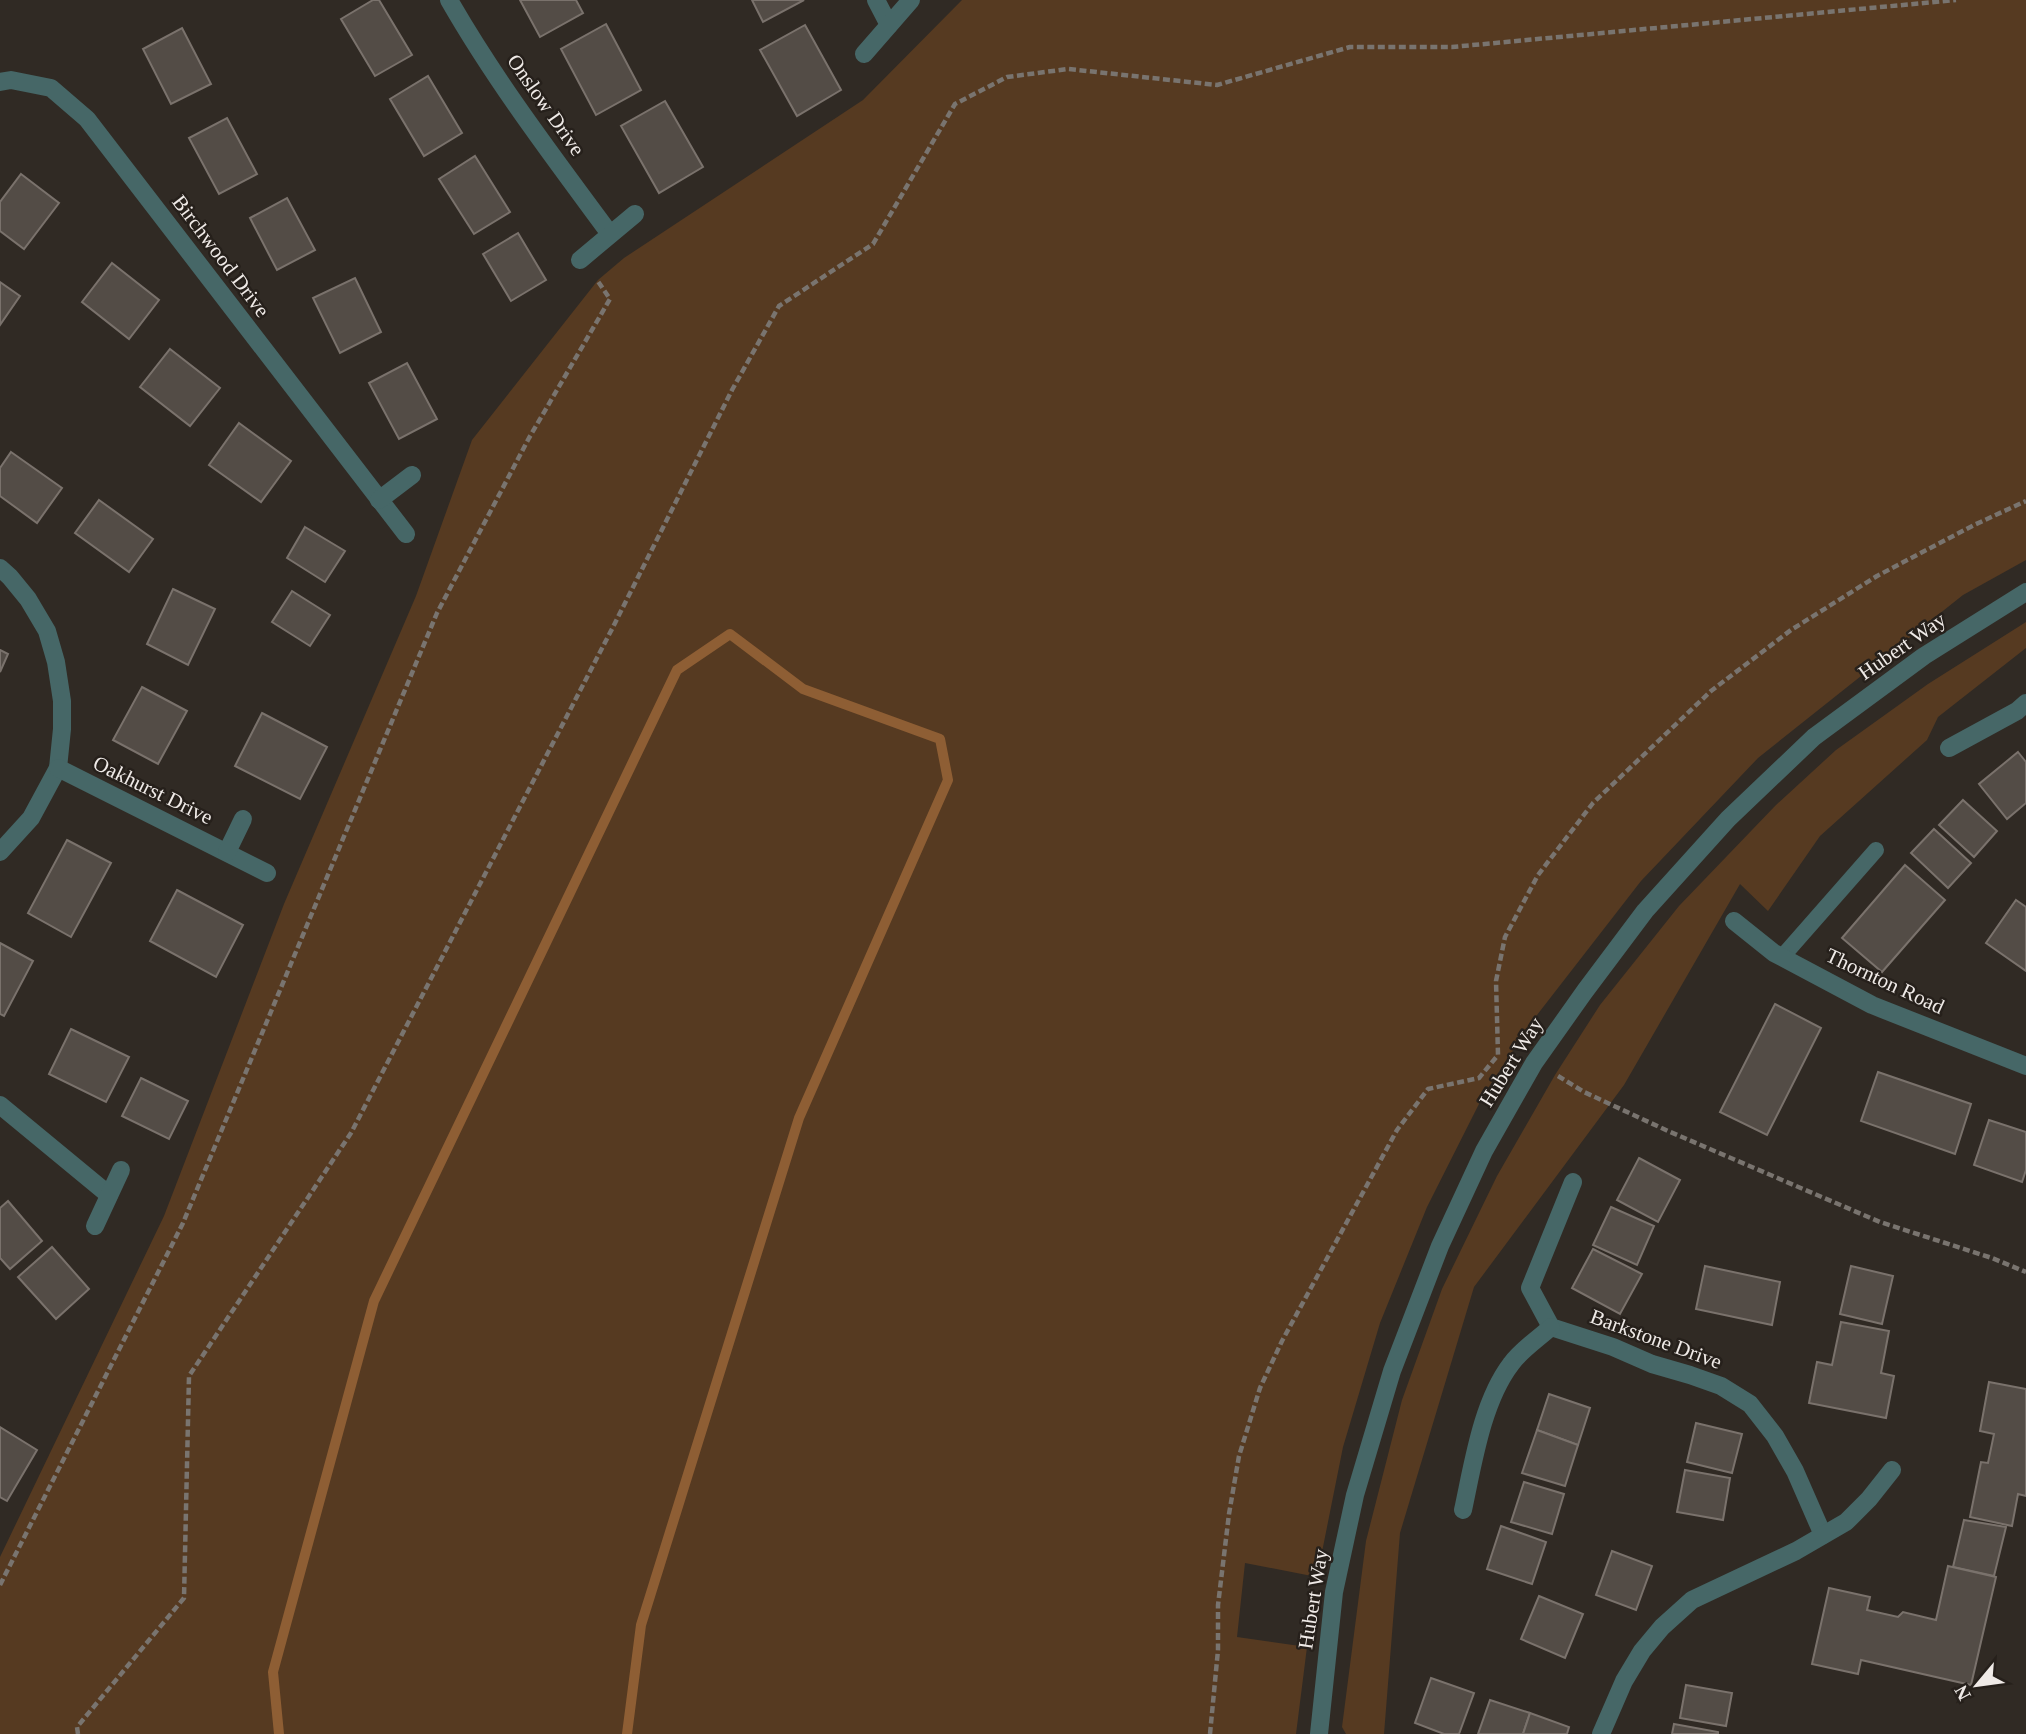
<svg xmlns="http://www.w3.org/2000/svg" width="2026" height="1734" viewBox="0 0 2026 1734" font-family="'Times New Roman',serif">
<rect width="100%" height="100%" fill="#302a24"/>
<g fill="#563a21">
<polygon points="962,0 2026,0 2026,560 1963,595 1758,758 1641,881 1537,1015 1484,1094 1427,1207 1380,1323 1343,1447 1317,1577 1245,1563 1237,1637 1307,1647 1296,1734 0,1734 0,1557 164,1216 284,904 416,596 472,440 598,280 624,258 863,100"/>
<polygon points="2026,622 2026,648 1938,717 1927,740 1820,836 1768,911 1740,884 1624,1085 1474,1287 1400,1533 1384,1734 1346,1734 1342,1727 1366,1541 1402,1400 1442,1289 1497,1176 1555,1075 1600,1005 1679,906 1776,805 1836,750 1928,684"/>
</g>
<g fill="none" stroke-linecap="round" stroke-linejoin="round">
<polyline stroke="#8e5e34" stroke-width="10" points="279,1734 273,1672 374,1301 677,670 730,634 803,689 940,739 948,780 799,1118 641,1625 627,1734"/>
</g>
<g fill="#534c46" stroke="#7a726c" stroke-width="2">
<polygon points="373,0 379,0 412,55 375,76 341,19"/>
<polygon points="520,0 576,0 583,13 540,37"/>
<polygon points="752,0 804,0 763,22"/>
<polygon points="606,24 641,90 596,115 561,49"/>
<polygon points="805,25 841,90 797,116 760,50"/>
<polygon points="182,28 211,84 171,104 143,49"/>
<polygon points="428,76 462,133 424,156 390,99"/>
<polygon points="665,101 703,167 659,193 621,126"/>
<polygon points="227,118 257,174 219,194 189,138"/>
<polygon points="475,156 510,212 474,234 439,179"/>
<polygon points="21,174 59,203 24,249 0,231 0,202"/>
<polygon points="287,198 315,250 277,270 250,218"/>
<polygon points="518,233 546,280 511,301 483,254"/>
<polygon points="112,263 159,300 129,339 82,302"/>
<polygon points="355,278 381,332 340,353 313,298"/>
<polygon points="0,282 20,296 0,325"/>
<polygon points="170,349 220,388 190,426 140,387"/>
<polygon points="407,363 437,419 399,439 369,383"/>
<polygon points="239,423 291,461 261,502 209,465"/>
<polygon points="11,452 62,488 37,523 0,496 0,468"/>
<polygon points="99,500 153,539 129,572 75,533"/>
<polygon points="305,527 345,551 325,582 287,558"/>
<polygon points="173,589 215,609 188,665 147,644"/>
<polygon points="292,591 330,615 310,646 272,622"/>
<polygon points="0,650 8,654 0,672"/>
<polygon points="142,687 187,711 158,764 113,740"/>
<polygon points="262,713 327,747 300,799 235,766"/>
<polygon points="2018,752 2026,762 2026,803 2007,819 1979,784"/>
<polygon points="1963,800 1997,831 1974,857 1939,825"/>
<polygon points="1934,829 1971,863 1948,888 1911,853"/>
<polygon points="67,840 111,863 71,937 28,913"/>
<polygon points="1905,865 1945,900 1882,972 1842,938"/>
<polygon points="177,890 243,925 216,977 150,941"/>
<polygon points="2016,900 2026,907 2026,971 1986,943"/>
<polygon points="0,943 33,961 4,1016 0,1014"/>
<polygon points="1775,1004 1821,1028 1767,1135 1720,1112"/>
<polygon points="71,1029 129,1057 106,1102 49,1074"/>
<polygon points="1878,1072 1971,1104 1955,1154 1861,1121"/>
<polygon points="141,1078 188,1101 169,1139 122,1116"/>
<polygon points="1989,1120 2026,1132 2026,1170 2022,1182 1974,1165"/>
<polygon points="1639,1158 1680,1180 1658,1222 1617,1200"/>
<polygon points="8,1201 42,1241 10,1269 0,1258 0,1208"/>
<polygon points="1611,1207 1654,1226 1637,1265 1593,1245"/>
<polygon points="52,1247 89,1289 56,1319 18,1277"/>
<polygon points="1593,1249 1642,1274 1620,1314 1572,1288"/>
<polygon points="1705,1266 1780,1282 1772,1325 1696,1309"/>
<polygon points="1851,1266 1893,1276 1882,1324 1840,1314"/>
<polygon points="1841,1322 1889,1331 1881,1373 1894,1376 1886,1418 1809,1403 1817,1362 1832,1365"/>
<polygon points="1989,1382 2026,1389 2026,1496 2018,1494 2012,1526 1970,1517 1981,1462 1988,1463 1994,1434 1980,1431"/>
<polygon points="1549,1394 1590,1408 1578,1445 1537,1430"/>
<polygon points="1696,1423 1742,1434 1732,1473 1687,1462"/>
<polygon points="0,1427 37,1450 7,1501 0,1497"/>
<polygon points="1537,1430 1578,1445 1565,1486 1522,1473"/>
<polygon points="1685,1470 1730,1478 1723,1520 1677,1512"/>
<polygon points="1524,1482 1564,1494 1552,1534 1511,1522"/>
<polygon points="1964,1520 2006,1527 1994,1576 1953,1567"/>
<polygon points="1501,1526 1546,1542 1532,1584 1487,1569"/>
<polygon points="1612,1551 1652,1566 1636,1610 1596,1595"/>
<polygon points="1948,1566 1996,1577 1971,1685 1861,1660 1858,1674 1812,1664 1829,1588 1870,1597 1867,1610 1898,1617 1903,1612 1936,1620"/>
<polygon points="1539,1596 1583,1614 1565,1658 1521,1639"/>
<polygon points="1431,1678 1474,1693 1459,1734 1444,1734 1415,1723"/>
<polygon points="1686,1685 1732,1693 1726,1726 1680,1718"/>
<polygon points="1490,1700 1530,1713 1523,1734 1478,1734"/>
<polygon points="1530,1713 1569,1727 1567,1734 1523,1734"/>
<polygon points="1674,1724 1718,1732 1718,1734 1672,1734"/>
</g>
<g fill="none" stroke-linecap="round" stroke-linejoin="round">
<g stroke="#79746f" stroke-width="4.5" stroke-dasharray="7 3.5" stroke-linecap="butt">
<polyline points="1558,1076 1584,1092 1668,1131 1880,1222 1992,1258 2026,1272"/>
<polyline points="0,1585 183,1223 437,613 529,438 610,299 597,280"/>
<polyline points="78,1734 77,1727 184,1598 189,1376 351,1133 613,627 732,390 779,306 873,244 955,104 1007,77 1068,69 1217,85 1350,47 1452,47 1956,0"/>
<polyline points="1210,1734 1218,1650 1218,1605 1229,1514 1239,1456 1260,1388 1282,1341 1397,1130 1428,1089 1479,1078 1498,1055 1496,981 1505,937 1538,875 1593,803 1711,691 1791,630 1877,576 1974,525 2026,501"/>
</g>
<polyline stroke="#466767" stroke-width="16" points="1782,957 1876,850"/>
<g stroke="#466767" stroke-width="18">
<path d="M449,0C496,82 554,158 610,234"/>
<polyline points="876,0 889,25"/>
<polyline points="864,54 911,0"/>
<polyline points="0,82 11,80 51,88 87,119 406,534"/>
<polyline points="580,260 635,214"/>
<polyline points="379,500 412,475"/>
<polyline points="0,568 10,577 28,599 47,631 56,662 62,701 62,729 58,768 31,818 0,852"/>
<polyline points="1949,748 2017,711 2026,703"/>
<polyline points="58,768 267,873"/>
<polyline points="227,852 243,819"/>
<polyline points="1734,921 1774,953 1872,1005 2026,1066"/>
<polyline points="0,1105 109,1195"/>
<polyline points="1573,1182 1530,1288 1551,1327 1613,1347 1652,1364 1690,1375 1721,1386 1750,1404 1775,1436 1795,1471 1823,1535"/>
<polyline points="95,1226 121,1170"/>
<path d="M1463,1510C1473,1464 1482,1402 1511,1364C1521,1350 1538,1339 1551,1327"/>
<polyline points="1319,1734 1334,1592 1355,1495 1392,1371 1440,1246 1484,1151 1534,1063 1585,991 1645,911 1728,819 1814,737 1924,656 2026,592"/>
<polyline points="1601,1734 1624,1681 1642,1651 1662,1627 1692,1600 1796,1551 1846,1522 1869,1499 1892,1470"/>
</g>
</g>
<g text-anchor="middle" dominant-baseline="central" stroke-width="5" stroke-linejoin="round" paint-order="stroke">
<g font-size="21" fill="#efeae7" stroke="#26201b">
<text transform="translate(546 105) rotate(55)">Onslow Drive</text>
<text transform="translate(221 256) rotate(53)">Birchwood Drive</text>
<text transform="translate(1902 646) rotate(-35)">Hubert Way</text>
<text transform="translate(153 790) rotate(26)">Oakhurst Drive</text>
<text transform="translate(1885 981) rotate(25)">Thornton Road</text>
<text transform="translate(1511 1062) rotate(-58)">Hubert Way</text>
<text transform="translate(1656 1339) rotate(20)">Barkstone Drive</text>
<text transform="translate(1313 1599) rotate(-81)">Hubert Way</text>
</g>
</g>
<g transform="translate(1977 1685) rotate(241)" stroke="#26201b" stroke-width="5" paint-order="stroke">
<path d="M0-5L12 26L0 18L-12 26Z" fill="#efeae7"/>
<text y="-10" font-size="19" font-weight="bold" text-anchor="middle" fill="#efeae7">N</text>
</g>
</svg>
